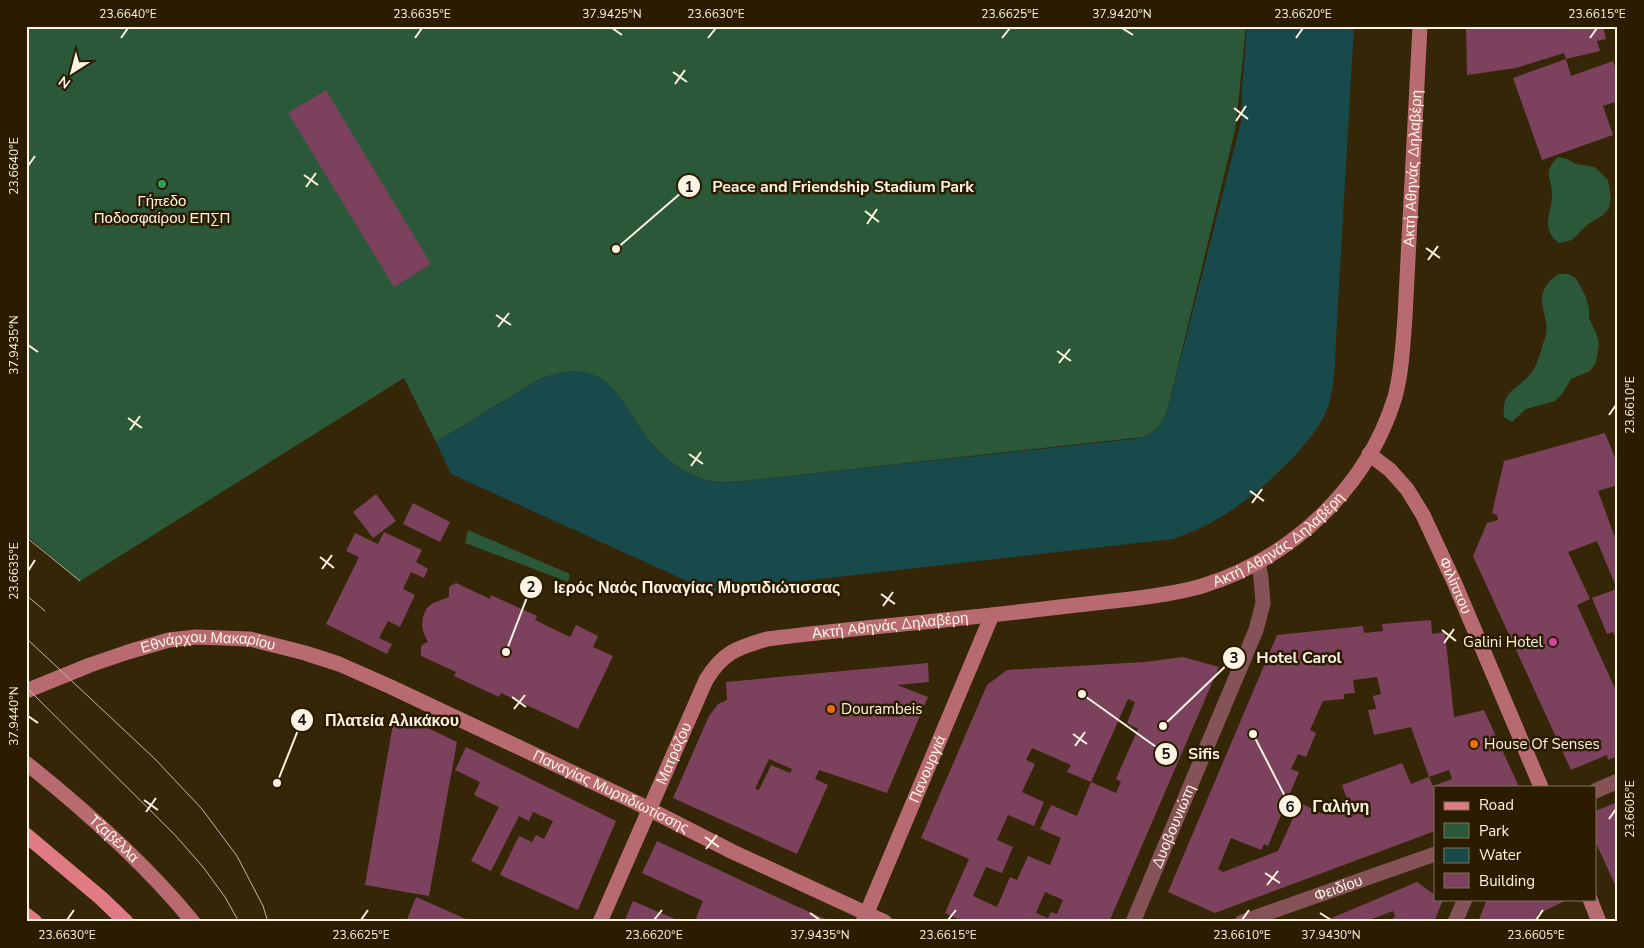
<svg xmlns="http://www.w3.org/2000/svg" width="1644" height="948" viewBox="0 0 1644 948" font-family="'Nunito Sans',sans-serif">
<rect width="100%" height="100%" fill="#352608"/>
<g fill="#2a5838">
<path d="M26,26H1246L1236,126L1169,404C1163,422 1161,429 1143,437L744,481C734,481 723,483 713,481C697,480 671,464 660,452C618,411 616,349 538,380L436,442L404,378L80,581L26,535Z"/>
<path d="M1558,157L1567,159L1576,164L1595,167L1608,180L1611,198L1609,208L1603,215L1587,225L1572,240L1559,243C1540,228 1551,216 1552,196C1553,178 1541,174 1558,157Z"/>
<path d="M1558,274H1568L1576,278L1585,295L1589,308V318L1597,335L1599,344L1596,363L1590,371L1571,379L1562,394L1555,401L1526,409L1512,422L1504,417C1501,387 1521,390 1533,370C1538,364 1541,349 1544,341C1555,316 1525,298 1558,274Z"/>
<polygon points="468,530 570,574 568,582 465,543"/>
</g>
<path fill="#184a4c" d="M1247,26H1354L1336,339C1335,361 1335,385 1328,407C1315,444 1255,497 1221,517C1206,526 1190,533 1173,539L757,586L737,593L709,591L451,474L436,442L538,380C617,349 618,411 660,452C671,464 697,480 713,481C723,483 734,481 744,481L1133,439C1157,435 1162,426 1169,404L1241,122L1242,89Z"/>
<g fill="#7c415c" fill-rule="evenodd">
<polygon points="1466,26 1603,26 1606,39 1597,41 1600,51 1566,59 1564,53 1516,68 1467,75"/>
<polygon points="1566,59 1571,76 1613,61 1618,75 1618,101 1603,106 1613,135 1542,160 1513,78"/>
<polygon points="326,90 431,264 394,287 288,113"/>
<polygon points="1605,433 1618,465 1618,485 1598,491 1614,535 1618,534 1618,642 1613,632 1607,634 1592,598 1617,589 1597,541 1568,552 1590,599 1577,605 1618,695 1618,756 1608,760 1607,755 1571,770 1473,556 1487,523 1498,520 1497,515 1492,513 1504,461"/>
<polygon points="376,494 396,521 373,538 353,512"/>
<polygon points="413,503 450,522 440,542 403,524"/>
<polygon points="384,532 422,550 416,562 428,569 424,578 411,572 403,589 415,595 400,627 388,621 379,638 392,644 387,654 326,624 359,557 346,551 355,533 378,544"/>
<polygon points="456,583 490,599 491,595 537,616 535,620 570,637 576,625 598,636 593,647 613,656 578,729 501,693 499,697 454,676 456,672 421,656 421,647 423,644 428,642 424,634 422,626 423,617 426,609 433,603 449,597 449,588 450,586"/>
<path d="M1431,620L1432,634L1445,632L1454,717L1484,710L1519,787H1435V831L1215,913L1168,892L1277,635L1363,626L1364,633L1383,631L1382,624ZM1377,677L1381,694L1373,696L1376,709L1368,710L1374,735L1411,727L1429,777L1411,784L1402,763L1342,785L1349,805L1323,814L1300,803L1278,851L1223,872L1218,869L1231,838L1261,850L1264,844L1268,846L1299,772L1291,769L1298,754L1306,757L1316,733L1310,730L1323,701L1344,699V694L1355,693L1353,680ZM1449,770L1452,779L1433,786L1429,777Z"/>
<path d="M1183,657L1219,667L1109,922H962V921L945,913L969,859L921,838L987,685L1007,670L1144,662ZM1128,699L1135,702L1127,723L1138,729L1116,779L1121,782L1116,793L1091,782ZM1032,748L1071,765L1067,772L1091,782L1077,816L1051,805L1040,829L1061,838L1050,865L1028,856L1017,880L1010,877L997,907L973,896L986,867L1002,873L1013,847L997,840L1008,815L1034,826L1044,802L1022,792L1035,764L1026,760ZM1045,892L1063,900L1057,914L1051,912L1048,918L1036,913Z"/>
<path d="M928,663L929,682L897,685L928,697L887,793L819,770L815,779L828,785L797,854L673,798L709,716L718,704L727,700L726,682ZM769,759L792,769L790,773L771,765L759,790L755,789Z"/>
<polygon points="395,712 457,742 429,896 365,885"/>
<polygon points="466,747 616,821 578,910 500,875 519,836 532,842 536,835 544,839 553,821 533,812 529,821 519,816 491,871 471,861 499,807 474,795 480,782 455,770"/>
<polygon points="1618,802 1618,891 1595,841 1595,811"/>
<polygon points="657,841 783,900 832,922 705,922 696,918 703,901 642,873"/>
<polygon points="1417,882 1435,895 1435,899 1443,900 1434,922 1391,922 1395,916 1393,911 1372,919 1373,922 1322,922"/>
<polygon points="416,897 466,919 465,922 406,922"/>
<polygon points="1487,899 1569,899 1538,914 1534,922 1478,922"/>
<polygon points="633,901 682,922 624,922"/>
</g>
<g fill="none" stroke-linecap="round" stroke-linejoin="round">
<g stroke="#855357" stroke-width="15">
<polyline points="1595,791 1618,781"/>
<path id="s1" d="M1133,922L1256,630L1263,603L1261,578L1258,562"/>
<path id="s2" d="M1242,922L1435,854"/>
<polyline points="1455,922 1465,899"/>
</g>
<g stroke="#b86a71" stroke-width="15">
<path id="s3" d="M1369,454L1390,470L1407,489L1423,515L1455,584L1541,787"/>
<path id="s4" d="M26,691L90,665L128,652L169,640L196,637L250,639L305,653L339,664L391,687L635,802L733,852L885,922"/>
<path id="s5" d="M26,763C86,811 145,863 193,922"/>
<polyline points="1590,899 1599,922"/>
<path id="s6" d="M600,922L706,680C723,652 737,648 767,639C861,627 956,620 1051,608C1077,605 1104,602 1131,599C1154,596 1179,593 1202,586C1292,558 1367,488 1395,397C1402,371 1403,343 1405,317L1420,26"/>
<path id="s7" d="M863,922L992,615"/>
</g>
<g stroke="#e07b85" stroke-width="15">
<polyline points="26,835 101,898 126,922"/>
<polyline points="26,915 35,922"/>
</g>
<g stroke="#c3b7a2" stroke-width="1">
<polyline points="26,537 80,581"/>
<polyline points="26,595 45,611"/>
<polyline points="26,638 155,759 202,809 237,856 263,906 268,922"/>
<polyline points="26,687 175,835 203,867 225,897 239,922"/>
</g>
</g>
<path fill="none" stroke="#fef4e3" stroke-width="2" d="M612,28L622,35M1122,28L1133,35M121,38L128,28M415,38L422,28M708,38L716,28M1002,38L1010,28M1296,38L1303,28M1590,38L1597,28M673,72L687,82M675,84L685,70M1234,108L1248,119M1236,121L1246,106M28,166L35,156M304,175L318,185M306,187L316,173M865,211L879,222M867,224L877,209M1426,248L1440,258M1428,260L1438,246M496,315L511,325M498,327L509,313M28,345L38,352M1057,351L1071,361M1059,363L1070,349M1609,415L1616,405M128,418L142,428M130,430L140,416M689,454L703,464M691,466L701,452M1250,491L1264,501M1252,503L1262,489M320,557L334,568M322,569L332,555M28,571L35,560M881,594L895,604M883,606L893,592M1442,630L1456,641M1444,643L1454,629M512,697L526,707M514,709L525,695M28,716L38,723M1073,734L1087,744M1075,746L1085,732M144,800L158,810M146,812L156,798M1609,819L1616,809M705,837L719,847M706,849L717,835M1265,873L1280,883M1267,885L1278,871M810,913L820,920M1320,913L1331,920M67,920L74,910M361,920L368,910M654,920L662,910M948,920L956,910M1242,920L1249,910M1536,920L1543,910"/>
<circle fill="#2e9e5b" stroke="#2b1c00" stroke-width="2" cx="162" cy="184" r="5"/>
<circle fill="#d1479c" stroke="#2b1c00" stroke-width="2" cx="1553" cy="642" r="5"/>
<g fill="#e8710a" stroke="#2b1c00" stroke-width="2">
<circle cx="831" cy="709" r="5"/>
<circle cx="1474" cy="744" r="5"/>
</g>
<g text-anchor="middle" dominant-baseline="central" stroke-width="5" stroke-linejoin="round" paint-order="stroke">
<g font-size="15" fill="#fef4e3" stroke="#2b1c00">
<text stroke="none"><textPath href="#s6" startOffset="1289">Ακτή Αθηνάς Δηλαβέρη</textPath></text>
<text stroke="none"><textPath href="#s6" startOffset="869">Ακτή Αθηνάς Δηλαβέρη</textPath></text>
<text stroke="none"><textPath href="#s3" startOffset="160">Φιλίππου</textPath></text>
<text stroke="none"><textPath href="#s6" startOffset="464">Ακτή Αθηνάς Δηλαβέρη</textPath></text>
<text stroke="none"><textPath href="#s4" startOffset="191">Εθνάρχου Μακαρίου</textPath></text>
<text stroke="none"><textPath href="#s6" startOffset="184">Ματρόζου</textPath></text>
<text stroke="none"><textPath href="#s7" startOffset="166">Πανουργιά</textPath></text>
<text stroke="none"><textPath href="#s4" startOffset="626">Παναγίας Μυρτιδιωτίσσης</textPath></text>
<text stroke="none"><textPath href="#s1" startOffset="104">Δυοβουνιώτη</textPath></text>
<text stroke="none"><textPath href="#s5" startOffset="116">Τζαβέλλα</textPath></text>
<text stroke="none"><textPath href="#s2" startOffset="102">Φειδίου</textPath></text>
</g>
<g font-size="15" fill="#fef4e3" stroke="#2b1c00" text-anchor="start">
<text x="162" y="201" text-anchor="middle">Γήπεδο<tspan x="162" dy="17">Ποδοσφαίρου ΕΠΣΠ</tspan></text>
<text x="1543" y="642" text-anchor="end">Galini Hotel</text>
<text x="841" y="709">Dourambeis</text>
<text x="1484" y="744">House Of Senses</text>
</g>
</g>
<path fill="none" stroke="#fef4e3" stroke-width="2" d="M616 249L689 186M506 652L531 587M1163 726L1234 658M277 783L302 720M1082 694L1166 754M1253 734L1290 806"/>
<g fill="#fef4e3" stroke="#2b1c00" stroke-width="2">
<circle cx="616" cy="249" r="5"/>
<circle cx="506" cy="652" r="5"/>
<circle cx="1163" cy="726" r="5"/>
<circle cx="277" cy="783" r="5"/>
<circle cx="1082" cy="694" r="5"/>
<circle cx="1253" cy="734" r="5"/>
<circle cx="689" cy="186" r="12"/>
<circle cx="531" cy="587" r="12"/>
<circle cx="1234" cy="658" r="12"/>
<circle cx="302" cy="720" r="12"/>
<circle cx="1166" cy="754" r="12"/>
<circle cx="1290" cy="806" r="12"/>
</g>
<g font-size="15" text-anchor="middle" font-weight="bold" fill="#111">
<text x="689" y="192">1</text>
<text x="531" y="592">2</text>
<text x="1234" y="663">3</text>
<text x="302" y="725">4</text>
<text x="1166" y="759">5</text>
<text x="1290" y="812">6</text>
</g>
<g font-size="16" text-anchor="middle" font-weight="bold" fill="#fef4e3" stroke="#2b1c00" stroke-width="5" stroke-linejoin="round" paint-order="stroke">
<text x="843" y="192">Peace and Friendship Stadium Park</text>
<text x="697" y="593">Ιερός Ναός Παναγίας Μυρτιδιώτισσας</text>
<text x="1299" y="663">Hotel Carol</text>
<text x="392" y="726">Πλατεία Αλικάκου</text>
<text x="1204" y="759">Sifis</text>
<text x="1341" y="812">Γαλήνη</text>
</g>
<rect width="1644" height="948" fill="none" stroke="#2b1c00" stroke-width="55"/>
<rect x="1434" y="786" width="162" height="115" fill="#2b1c00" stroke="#7f725b"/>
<rect x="1444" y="802" width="25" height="8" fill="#e07b85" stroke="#7f725b"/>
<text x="1479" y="810" font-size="15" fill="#fef4e3">Road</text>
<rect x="1444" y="823" width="25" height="15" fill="#2a5838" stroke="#7f725b"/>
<text x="1479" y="836" font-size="15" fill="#fef4e3">Park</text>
<rect x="1444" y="848" width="25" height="15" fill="#184a4c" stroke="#7f725b"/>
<text x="1479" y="860" font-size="15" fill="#fef4e3">Water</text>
<rect x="1444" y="873" width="25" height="15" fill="#7c415c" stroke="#7f725b"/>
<text x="1479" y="886" font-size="15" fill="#fef4e3">Building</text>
<g transform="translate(72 72) rotate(216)" stroke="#2b1c00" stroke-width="4" paint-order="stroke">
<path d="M0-4L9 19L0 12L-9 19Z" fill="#fef4e3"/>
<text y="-8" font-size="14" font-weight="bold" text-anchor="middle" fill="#fef4e3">N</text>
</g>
<rect x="28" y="28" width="1588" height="892" fill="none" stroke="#fef4e3" stroke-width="2"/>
<g font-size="12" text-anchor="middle" fill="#fef4e3">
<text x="128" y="18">23.6640°E</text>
<text x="422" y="18">23.6635°E</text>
<text x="612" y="18">37.9425°N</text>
<text x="716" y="18">23.6630°E</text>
<text x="1010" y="18">23.6625°E</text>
<text x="1122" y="18">37.9420°N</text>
<text x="1303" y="18">23.6620°E</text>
<text x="1597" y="18">23.6615°E</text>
<text transform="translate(14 166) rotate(-90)" y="4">23.6640°E</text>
<text transform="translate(14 345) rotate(-90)" y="4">37.9435°N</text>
<text transform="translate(1630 405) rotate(-90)" y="4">23.6610°E</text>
<text transform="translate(14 571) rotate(-90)" y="4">23.6635°E</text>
<text transform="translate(14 716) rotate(-90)" y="4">37.9440°N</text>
<text transform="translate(1630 809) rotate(-90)" y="4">23.6605°E</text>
<text x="67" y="939">23.6630°E</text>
<text x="361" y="939">23.6625°E</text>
<text x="654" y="939">23.6620°E</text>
<text x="820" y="939">37.9435°N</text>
<text x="948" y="939">23.6615°E</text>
<text x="1242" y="939">23.6610°E</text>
<text x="1331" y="939">37.9430°N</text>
<text x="1536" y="939">23.6605°E</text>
</g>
</svg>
